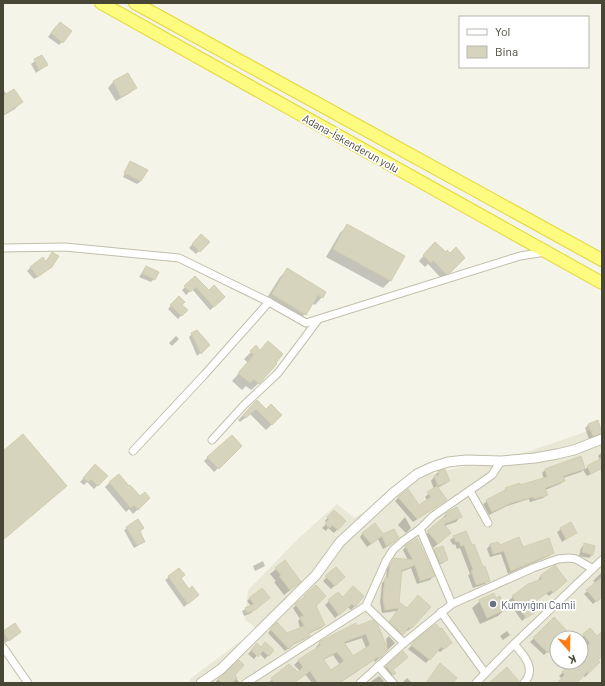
<svg xmlns="http://www.w3.org/2000/svg" width="605" height="686" viewBox="0 0 605 686" font-family="Barlow,sans-serif">
<rect width="100%" height="100%" fill="#f5f4e8"/>
<path fill="#e9e8d6" fill-rule="evenodd" d="M602,426V683H190V679L257,629L245,620L248,590L299,538L337,504L354,518L427,475L530,451ZM557,638H581V662H557Z"/>
<g fill="#0003" fill-rule="evenodd">
<polygon points="56,26 62,42 59,45 48,37"/>
<polygon points="42,56 47,65 36,73 31,64"/>
<polygon points="128,74 136,88 130,93 116,101 108,88 113,82"/>
<polygon points="3,89 7,95 21,102 15,109 3,116"/>
<polygon points="131,162 141,181 137,184 123,177 129,165 128,165"/>
<polygon points="347,226 404,257 390,281 383,288 326,257 340,233"/>
<polygon points="201,235 208,242 196,254 189,248"/>
<polygon points="435,243 446,253 464,258 445,277 441,278 428,264 425,267 419,261"/>
<polygon points="52,253 47,270 34,279 27,271 31,267 45,262"/>
<polygon points="146,267 155,278 151,282 139,277"/>
<polygon points="287,270 322,297 315,305 312,303 305,314 298,321 265,301 280,277"/>
<polygon points="195,278 221,301 210,310 192,289 186,295 182,290"/>
<polygon points="179,297 181,305 186,310 178,319 168,309"/>
<polygon points="192,334 209,345 197,356 189,337"/>
<polygon points="176,336 179,339 172,346 169,343"/>
<polygon points="256,347 259,383 251,390 246,386 242,390 232,381 248,363 244,359"/>
<polygon points="257,401 266,410 281,415 266,430 250,414 240,422 238,420"/>
<polygon points="589,424 601,433 598,436 589,439 585,428"/>
<polygon points="241,446 214,472 204,461 218,447"/>
<polygon points="602,452 602,471 601,469 587,476 583,470 581,472 563,478 564,481 560,484 545,490 546,495 543,498 530,502 529,499 507,506 489,515 483,504 506,489 520,486 544,479 542,473 545,470 581,457 585,469 600,460 598,456"/>
<polygon points="95,466 106,476 94,489 87,482 84,485 80,482"/>
<polygon points="445,470 449,481 445,484 437,488 442,503 413,522 395,501 399,497 419,506 428,501 425,497 434,489 431,481 438,472"/>
<polygon points="110,482 139,497 149,498 133,514 129,509 126,512 105,487"/>
<polygon points="334,511 345,521 334,533 328,528 326,531 322,528 327,523 325,521"/>
<polygon points="446,514 460,517 456,522 444,526 445,538 433,548 423,537 442,520 442,519"/>
<polygon points="405,517 411,528 406,533 398,525"/>
<polygon points="127,528 139,532 144,541 141,544 134,548 124,530"/>
<polygon points="561,529 575,533 562,542 557,532"/>
<polygon points="466,532 488,580 485,584 473,588 468,575 470,574 460,548 457,549 455,544 453,545 450,540 454,537"/>
<polygon points="363,533 383,535 398,538 390,545 383,549 378,539 367,547 360,537"/>
<polygon points="585,544 592,555 589,558 579,556 581,548"/>
<polygon points="490,545 499,547 553,553 549,556 508,574 501,554 490,557 487,549"/>
<polygon points="406,546 434,576 430,580 417,584 411,568 401,572 398,603 407,609 430,607 408,631 406,630 399,638 387,626 397,611 382,613 380,602 382,583 386,579 387,569 394,559 408,560 403,550"/>
<polygon points="434,550 447,560 443,563 436,566 431,553"/>
<polygon points="263,561 265,566 255,571 253,566"/>
<polygon points="555,567 562,585 549,596 546,593 528,606 532,612 522,621 508,601 528,585 537,582 540,577"/>
<polygon points="336,568 344,577 331,589 323,581"/>
<polygon points="179,569 180,578 194,598 184,607 165,580"/>
<polygon points="276,569 294,587 284,595 274,582 276,581 270,574"/>
<polygon points="602,572 602,596 593,604 584,594 596,583 593,581"/>
<polygon points="316,586 314,606 324,625 321,628 308,634 309,636 305,639 291,646 285,651 268,633 277,623 287,634 300,628 298,621 300,619 293,608"/>
<polygon points="353,587 355,606 351,610 348,607 335,618 325,605 338,593 343,599"/>
<polygon points="250,598 266,600 251,613 244,616 242,611 251,606 247,601"/>
<polygon points="496,599 505,609 498,616 480,624 472,608 480,601"/>
<polygon points="554,619 558,638 554,642 556,643 544,655 530,642"/>
<polygon points="14,624 20,632 5,643 3,641 3,632"/>
<path d="M355,625L357,628L387,646L386,639L389,636L395,643L375,662L374,660L340,683H312L305,674L294,683H268L289,666L298,673L300,671L294,665L298,661L317,649L316,647L320,643ZM362,638L366,648L353,657L344,644ZM333,655L340,665L330,672L323,660Z"/>
<polygon points="590,630 597,638 602,633 602,655 597,660 599,662 585,677 583,675 576,683 558,683 562,679 559,676 573,662 581,662 581,654 587,648 581,641 581,638"/>
<polygon points="507,631 510,635 503,640 500,636"/>
<polygon points="415,642 448,646 440,652 437,650 426,663 408,649"/>
<polygon points="257,645 261,648 273,650 265,659 259,653 254,659 248,654"/>
<polygon points="402,653 392,670 394,673 391,677 383,670"/>
<polygon points="233,675 240,683 215,683 218,679"/>
<polygon points="379,676 384,681 382,683 369,683"/>
<polygon points="407,678 411,682 410,683 402,683"/>
</g>
<g fill="#d7d4bd" stroke="#d2ceb0" fill-rule="evenodd">
<polygon points="60,22 72,31 63,43 51,33"/>
<polygon points="42,55 48,65 39,70 34,59"/>
<polygon points="128,73 137,88 121,97 113,81"/>
<polygon points="14,89 23,102 3,115 3,96"/>
<polygon points="130,161 148,170 141,181 124,173"/>
<polygon points="347,224 405,256 391,281 333,249"/>
<polygon points="201,234 210,242 200,252 192,244"/>
<polygon points="435,242 446,252 447,250 450,253 456,247 465,258 451,272 446,274 433,260 431,263 423,255"/>
<polygon points="52,252 59,256 52,267 36,278 37,276 30,267 43,257 46,262"/>
<polygon points="146,266 159,272 155,280 142,273"/>
<polygon points="287,268 326,292 323,298 318,295 306,315 272,294"/>
<polygon points="195,276 209,290 214,285 225,297 214,307 196,287 190,292 184,286"/>
<polygon points="179,296 185,302 182,305 188,310 182,316 170,305"/>
<polygon points="197,330 210,345 201,354 191,333"/>
<polygon points="268,341 283,354 276,363 277,364 259,384 254,379 250,383 238,373 254,355 250,351 256,345 260,350"/>
<polygon points="257,400 266,409 271,404 282,415 272,425 256,409 246,418 243,415"/>
<polygon points="598,420 602,433 593,436 588,424"/>
<polygon points="23,434 67,486 3,540 3,451"/>
<polygon points="232,435 242,446 219,469 207,457"/>
<polygon points="581,456 585,469 563,476 565,481 545,488 548,495 534,499 533,497 511,503 492,512 486,500 506,490 505,488 520,483 520,485 547,477 545,469"/>
<polygon points="602,458 602,468 591,474 587,466"/>
<polygon points="95,464 108,476 98,486 91,479 88,482 83,478"/>
<polygon points="445,469 450,481 438,486 434,476 439,475 438,471"/>
<polygon points="119,474 129,486 130,485 140,496 145,492 150,498 138,510 134,505 131,508 109,482"/>
<polygon points="437,486 447,500 417,519 398,497 408,489 419,505 431,497 427,492"/>
<polygon points="457,507 462,517 444,524 451,533 438,544 427,531 443,518 447,516 446,513"/>
<polygon points="334,510 346,521 338,530 332,525 330,528 325,524 329,519 327,517"/>
<polygon points="138,519 144,528 140,531 145,542 137,545 126,527"/>
<polygon points="571,522 577,533 566,539 560,528"/>
<polygon points="375,523 383,534 394,529 399,538 394,542 386,546 382,536 371,544 362,533"/>
<polygon points="466,531 472,545 474,544 483,567 485,566 490,581 476,585 471,571 473,570 464,545 461,546 459,541 456,542 453,536"/>
<polygon points="519,537 523,547 549,538 554,553 511,571 504,551 493,554 490,544 498,542 500,545"/>
<polygon points="417,538 435,576 420,581 415,565 402,570 399,602 407,608 418,595 431,607 412,628 409,627 403,635 389,622 399,608 385,610 383,598 385,578 388,578 390,565 394,558 413,560 405,546"/>
<polygon points="584,543 595,546 593,555 582,552"/>
<polygon points="443,546 448,560 440,563 434,549"/>
<polygon points="285,560 301,582 290,590 279,576 281,575 275,568"/>
<polygon points="555,565 567,581 553,593 551,590 529,606 534,613 526,618 512,596 528,584 542,579 540,576"/>
<polygon points="336,567 345,577 335,586 325,576"/>
<polygon points="179,568 185,575 181,578 189,589 192,586 199,595 188,604 168,576"/>
<polygon points="602,577 602,597 597,602 586,590"/>
<polygon points="316,585 326,596 316,606 325,625 308,633 310,636 295,643 289,649 270,629 277,622 287,633 304,626 300,617 304,616 295,604 305,597 304,596"/>
<polygon points="353,586 364,596 355,607 352,604 339,615 328,600 338,592 343,597"/>
<polygon points="262,588 270,598 255,610 247,613 245,608 254,604 249,598"/>
<polygon points="494,593 496,598 500,596 506,609 487,618 479,600"/>
<polygon points="554,617 567,631 559,638 557,638 555,641 557,643 548,653 533,638"/>
<path d="M373,620L378,625L388,650L380,658L378,657L339,683H318L310,671L294,683H274L271,678L289,664L298,672L303,667L298,660L321,645L319,642L356,623L357,626ZM366,634L370,645L353,656L344,642ZM337,652L344,661L331,670L323,659Z"/>
<polygon points="15,623 21,632 9,641 3,631"/>
<polygon points="436,624 440,629 442,628 452,643 444,649 441,647 430,660 411,645 414,641"/>
<polygon points="590,628 597,636 602,631 602,656 598,660 600,662 589,673 587,672 577,683 557,683 565,675 562,672 571,662 581,662 581,654 590,643 583,634"/>
<polygon points="265,642 274,650 269,656 263,651 258,657 251,650 257,643 261,647"/>
<polygon points="403,651 408,657 393,670 396,673 393,675 386,666"/>
<polygon points="239,660 244,665 235,675 237,678 232,683 222,683 218,679"/>
<polygon points="440,663 457,678 453,683 426,683"/>
<polygon points="507,667 519,681 519,683 489,683"/>
</g>
<g fill="none" stroke-linecap="round" stroke-linejoin="round">
<g stroke="#c1bfaa" stroke-width="9">
<g id="minor">
<polyline points="3,248 65,247 179,258 269,302 306,323 520,256 545,252"/>
<polyline points="212,440 244,405 278,373 306,336 317,321"/>
<polyline points="133,451 205,374 269,302"/>
<polyline points="470,491 488,523"/>
<polyline points="420,529 452,604"/>
<polyline points="366,606 404,643"/>
<polyline points="441,612 485,673"/>
<path d="M514,644C524,655 537,669 524,683"/>
<polyline points="3,647 28,683"/>
<polyline points="378,666 393,683"/>
<polyline points="246,683 366,606 386,561 393,550 403,541 420,529 433,516 492,475 501,461"/>
<polyline points="360,683 404,643 452,604 533,568 558,559 569,558 576,559 593,569"/>
<polyline points="476,683 514,644 602,560"/>
</g>
</g>
<g stroke="#c1bfaa" stroke-width="11">
<polyline id="tertiary" points="201,683 221,669 316,575 340,542 393,493 417,474 432,467 448,462 466,460 501,461 535,458 557,454 574,450 602,439"/>
</g>
<g stroke="#e3d633" stroke-width="14">
<g id="trunk">
<polyline points="101,3 602,283"/>
<polyline points="135,3 602,260"/>
</g>
</g>
<use href="#minor" stroke="#fff" stroke-width="7"/>
<use href="#tertiary" stroke="#fff" stroke-width="9"/>
<use href="#trunk" stroke="#fefc80" stroke-width="12"/>
</g>
<circle fill="#6b7280" stroke="#fff" stroke-width="1.5" cx="493" cy="604" r="4"/>
<g text-anchor="middle" dominant-baseline="central" stroke-width="3.5" stroke-linejoin="round" paint-order="stroke">
<g font-size="11" fill="#484736" stroke="#fff">
<text transform="translate(351 143) rotate(29)">Adana-İskenderun yolu</text>
</g>
<g font-size="11" fill="#5b616d" stroke="#fff" text-anchor="start">
<text x="501" y="604">Kumyığını Camii</text>
</g>
</g>
<rect width="605" height="686" fill="none" stroke="#484736" stroke-width="8"/>
<rect x="459" y="16" width="130" height="52" fill="#ffffff" stroke="#b6b5af"/>
<rect x="467" y="29" width="20" height="6" fill="#ffffff" stroke="#b6b5af"/>
<text x="495" y="36" font-size="12" fill="#484736">Yol</text>
<rect x="467" y="46" width="20" height="12" fill="#d7d4bd" stroke="#b6b5af"/>
<text x="495" y="56" font-size="12" fill="#484736">Bina</text>
<g transform="translate(569 650) rotate(160)"><circle r="19" fill="#ffffff" stroke="#b6b5af"/>
<path d="M0-3L7 15L0 10L-7 15Z" fill="#ff7c15"/>
<text y="-6" font-size="11" font-weight="bold" text-anchor="middle" fill="#484736">K</text>
</g>
</svg>
